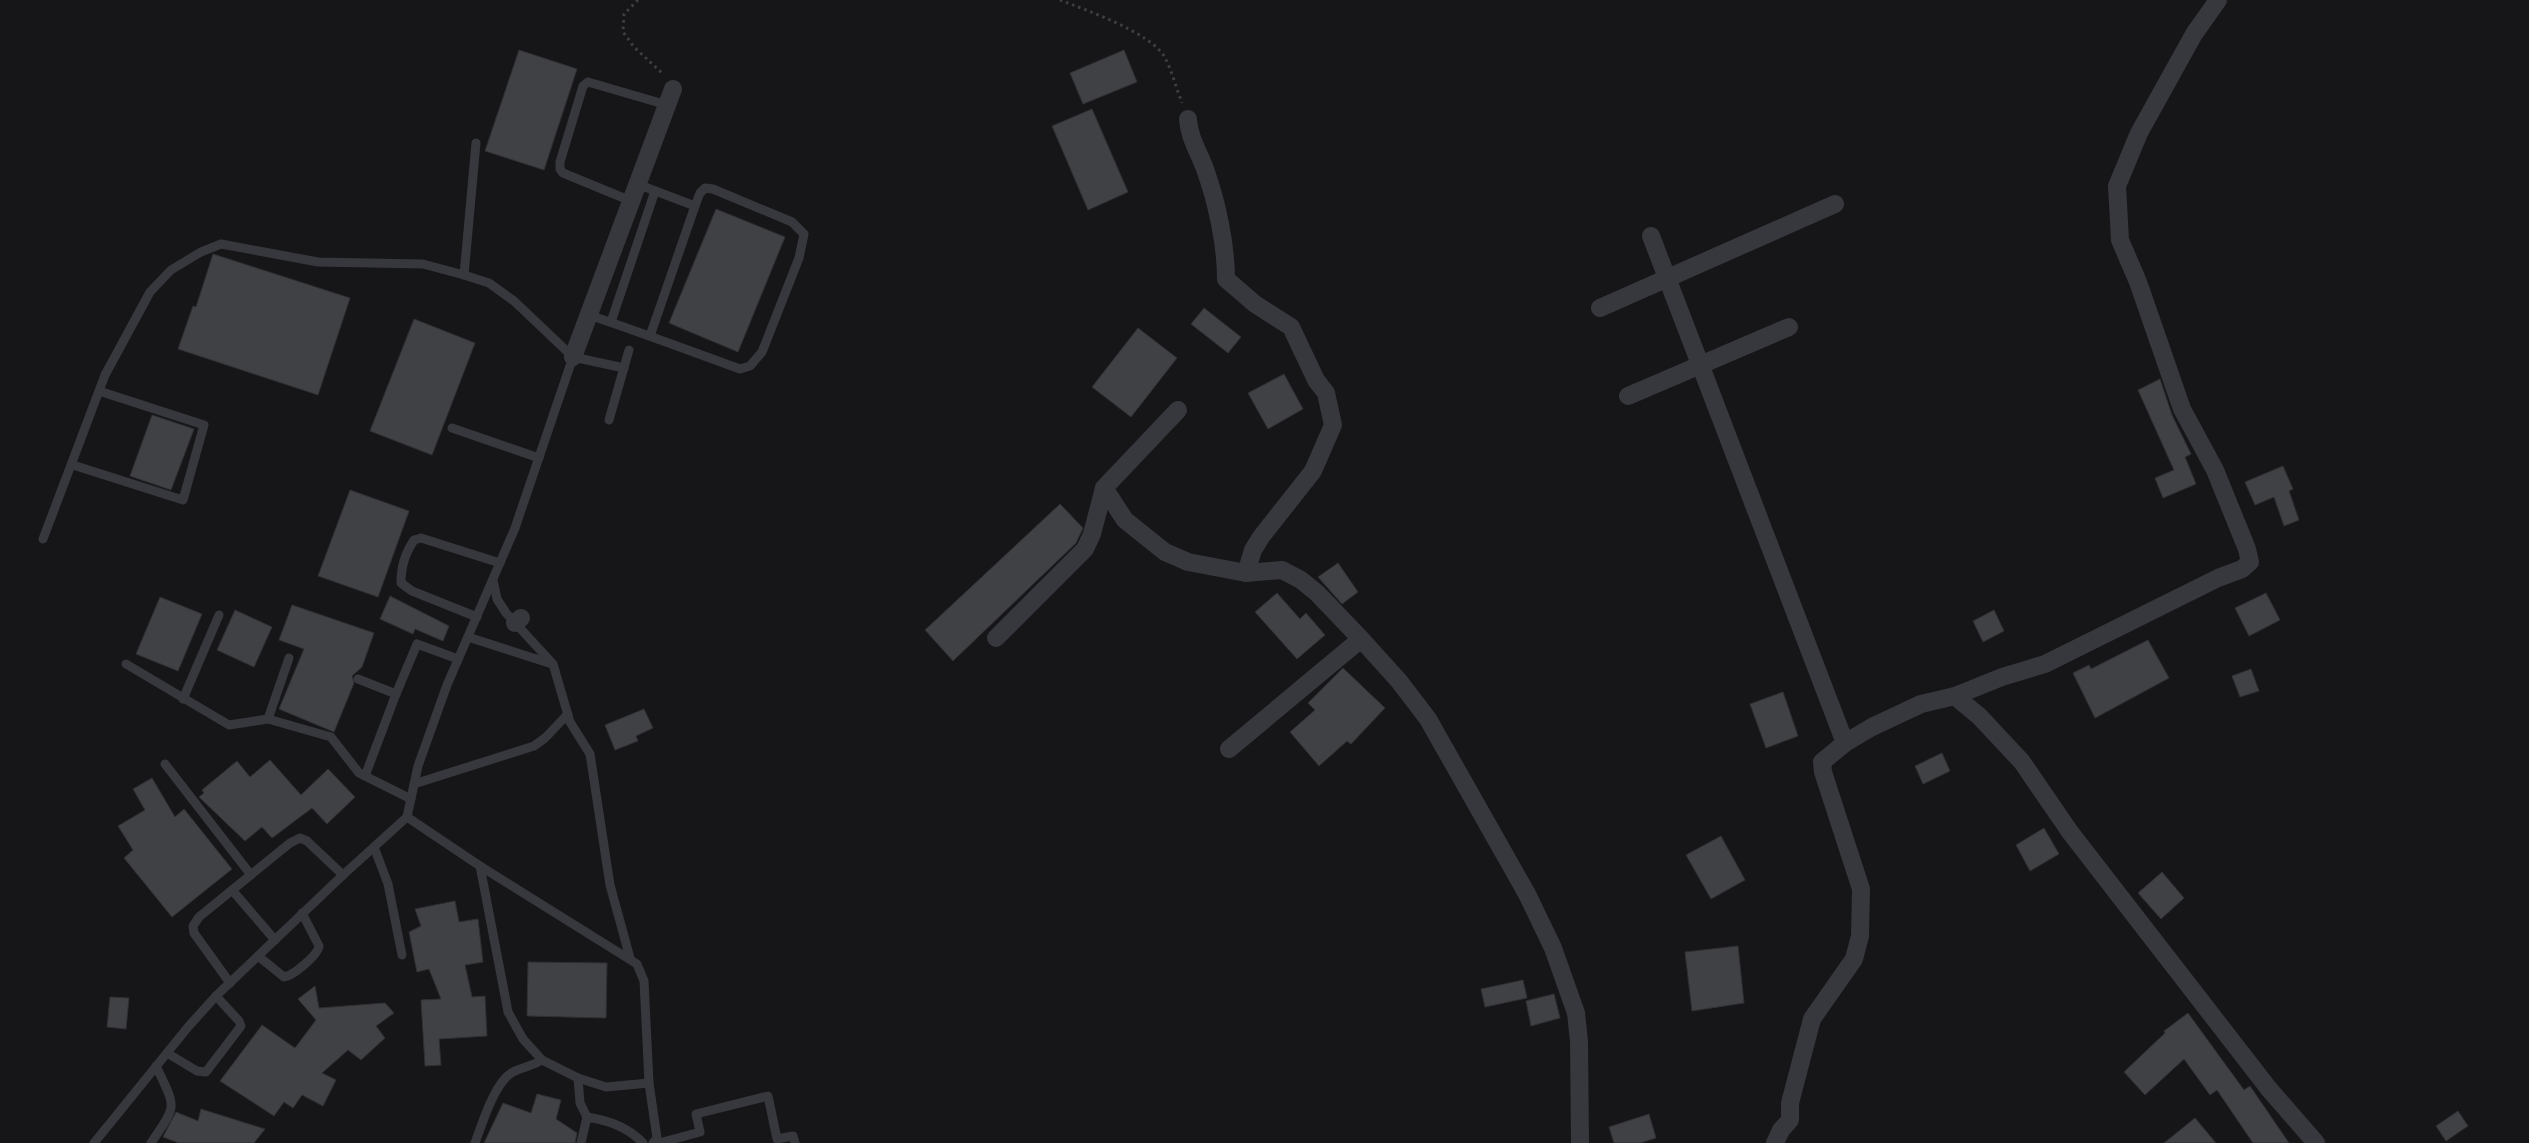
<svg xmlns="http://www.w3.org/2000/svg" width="2529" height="1143" viewBox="0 0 2529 1143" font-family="'PT Sans',sans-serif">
<rect width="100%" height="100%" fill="#161618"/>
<g fill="#404145" stroke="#303034">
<polygon points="519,50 577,69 544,170 485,151"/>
<polygon points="1124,50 1137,82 1083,104 1070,73"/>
<polygon points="1092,109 1128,192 1088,210 1052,126"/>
<polygon points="716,209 785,237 738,352 669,323"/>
<polygon points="213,254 350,298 318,395 178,349 193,306 196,307"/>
<polygon points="1204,308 1241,337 1228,353 1191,324"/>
<polygon points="414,319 475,343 432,455 370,431"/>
<polygon points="1138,328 1177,358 1131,417 1092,387"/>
<polygon points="1284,374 1303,409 1268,429 1248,393"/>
<polygon points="2160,379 2172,415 2191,454 2185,457 2196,484 2163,498 2155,478 2174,470 2138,390"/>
<polygon points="152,415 194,429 171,490 130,476"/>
<polygon points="2283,466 2293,489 2289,491 2299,520 2284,526 2274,497 2255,505 2245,482"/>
<polygon points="350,490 409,511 378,597 318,576"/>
<polygon points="1060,504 1083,528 1076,543 953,661 925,630"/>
<polygon points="1338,563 1358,592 1342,604 1318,577"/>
<polygon points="1277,593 1300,619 1306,613 1325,635 1297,659 1255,612"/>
<polygon points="2266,593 2280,620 2249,636 2235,608"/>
<polygon points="390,596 449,626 443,641 415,629 413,634 380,619"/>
<polygon points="160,597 202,614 178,671 136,654"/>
<polygon points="292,605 374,633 362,667 352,676 354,683 334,732 279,709 304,649 279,640"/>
<polygon points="235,610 272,627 254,667 217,650"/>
<polygon points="1994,610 2004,631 1983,642 1973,621"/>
<polygon points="2148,640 2169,678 2095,718 2073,673 2089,665 2091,669"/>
<polygon points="1343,668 1385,708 1351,744 1347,741 1319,766 1290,732 1315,710 1308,703"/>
<polygon points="2251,669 2259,691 2240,697 2232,676"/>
<polygon points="1783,692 1798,736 1766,748 1750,704"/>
<polygon points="644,709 653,728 636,736 638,741 615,750 605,725"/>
<polygon points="1942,753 1950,771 1923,784 1915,766"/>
<polygon points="270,760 301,795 328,769 355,797 327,824 312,808 272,838 262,827 245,841 199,797 204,793 202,790 237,761 250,777"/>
<polygon points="152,778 175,817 184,809 232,869 172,917 124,858 133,850 118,826 145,810 133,789"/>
<polygon points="2044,828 2059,854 2030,871 2016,845"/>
<polygon points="1721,836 1745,880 1711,899 1686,855"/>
<polygon points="2162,872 2184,898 2161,919 2138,893"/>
<polygon points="455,901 459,922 478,919 483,962 465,965 472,997 485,996 487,1036 439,1039 441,1065 425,1066 421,1000 441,999 429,969 417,972 409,932 421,926 415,909"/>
<polygon points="1738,946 1744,1003 1692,1011 1685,952"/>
<polygon points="528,962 607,963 606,1018 527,1016"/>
<polygon points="1523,980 1527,998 1485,1007 1481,989"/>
<polygon points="315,986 319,1008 385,1003 394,1013 376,1026 385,1038 361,1060 348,1050 322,1073 336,1080 323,1106 302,1095 293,1108 284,1102 274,1116 220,1081 262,1025 295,1048 316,1020 298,999"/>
<polygon points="1554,994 1560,1018 1531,1026 1526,1001"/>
<polygon points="110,997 129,998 126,1029 107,1027"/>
<polygon points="2188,1013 2244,1090 2250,1086 2289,1143 2253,1143 2217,1090 2210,1095 2184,1059 2145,1095 2124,1072 2165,1033 2164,1031"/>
<polygon points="537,1094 561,1100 556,1119 577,1133 575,1143 484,1143 503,1103 531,1113"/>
<polygon points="201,1109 265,1129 254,1143 179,1143 163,1137 176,1112 198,1121"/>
<polygon points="2458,1111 2468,1126 2446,1141 2436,1126"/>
<polygon points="1649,1114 1656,1138 1640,1143 1614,1143 1609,1127"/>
<polygon points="2195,1118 2216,1143 2164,1143"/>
</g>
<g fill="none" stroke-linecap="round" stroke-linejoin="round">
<g stroke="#3d3f44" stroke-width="3" stroke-dasharray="2.5 4" stroke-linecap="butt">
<polyline points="638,0 624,14 623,32 634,47 663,74"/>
<path d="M1060,0C1086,10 1149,32 1164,56C1172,70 1176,88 1182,103"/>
</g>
<g stroke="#37383d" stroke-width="9">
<polyline points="637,184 695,206"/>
<polyline points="631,201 563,173 560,169 560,162 583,86 588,82 667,105"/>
<polyline points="464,275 476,143"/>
<path d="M589,315C640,332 690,351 740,369L750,366L762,352L799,258L804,234L792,222L713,189L705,188L700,193L695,206L650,336"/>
<polyline points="611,322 655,191"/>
<polyline points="609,420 629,350"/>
<polyline points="452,428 539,458"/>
<polyline points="73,465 183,500 204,425 99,391"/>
<polyline points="43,539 105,375 150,292 171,270 201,252 221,244 318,262 423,264 464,275 489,283 514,301 573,357 624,368"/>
<polyline points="493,580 497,599 506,613 553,664 570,722 590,754 610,885 630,958"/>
<path d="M477,617L412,591L401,583C401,566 405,554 414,540L421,538L500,563"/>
<polyline points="468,637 552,664"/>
<polyline points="126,664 229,725 268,719 331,737 359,773 411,799"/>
<polyline points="358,679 396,694 417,644 458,659"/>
<polyline points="183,699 219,615"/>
<polyline points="268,719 289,658"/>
<polyline points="165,764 251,875"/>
<polyline points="365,776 396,694"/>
<polyline points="414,784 534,746 545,738 568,714"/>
<polyline points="407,817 480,866 637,964 644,981 649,1083 657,1138 653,1143"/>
<polyline points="374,847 388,884 402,955"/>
<polyline points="480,866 508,1012 523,1039 542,1060 578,1078 606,1087 649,1083"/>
<polyline points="232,890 275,940"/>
<path d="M258,956L284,977C293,976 318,955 319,946L302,913"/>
<polyline points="230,983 194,933 193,926 199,917 290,843 300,838 307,841 343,875"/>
<polyline points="167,1053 197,1071 206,1072 241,1026 239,1021 216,996"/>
<polyline points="578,1078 580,1103 587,1117"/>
<polyline points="94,1143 188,1027 216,996 343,875 407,817 418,766 447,685 515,528 573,357"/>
<path d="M151,1143C178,1103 176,1109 156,1066"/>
<path d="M475,1143C482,1124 495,1081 513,1072C523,1067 532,1066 542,1060"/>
<path d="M581,1143L587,1117C607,1120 629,1128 643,1143"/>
<polyline points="659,1143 700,1132 696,1114 768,1096 777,1139 793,1136 795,1143"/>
</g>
<g stroke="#37383d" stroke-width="18">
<path d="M1188,119C1189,138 1199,152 1205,169C1217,202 1226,245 1226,279L1255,304L1291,327L1316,380L1326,393L1333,425L1313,471L1261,537L1253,550L1246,573"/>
<polyline points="1651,236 1845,743"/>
<polyline points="1600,308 1835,204"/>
<polyline points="573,357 673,89"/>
<polyline points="1628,396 1789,327"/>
<polyline points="1104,488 1178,410"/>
<polyline points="515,623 521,618"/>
<polyline points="996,638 1085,549 1092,534 1104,488 1125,520 1165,552 1188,562 1246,573 1282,570 1301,580 1317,593 1361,639 1399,681 1428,719 1527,894 1553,948 1576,1013 1579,1041 1580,1143"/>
<polyline points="1955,696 1980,717 2022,762 2070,832 2269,1089 2316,1143"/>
<polyline points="1229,749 1361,639"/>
<polyline points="1775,1143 1781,1130 1790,1120 1790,1103 1812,1019 1854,959 1860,936 1861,889 1823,772 1822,762 1845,743 1872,727 1921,704 1955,696 2002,677 2045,664 2218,578 2242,569 2250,562 2247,549 2215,470 2182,409 2138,282 2120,240 2117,186 2139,133 2194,34 2218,0"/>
</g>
</g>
</svg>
